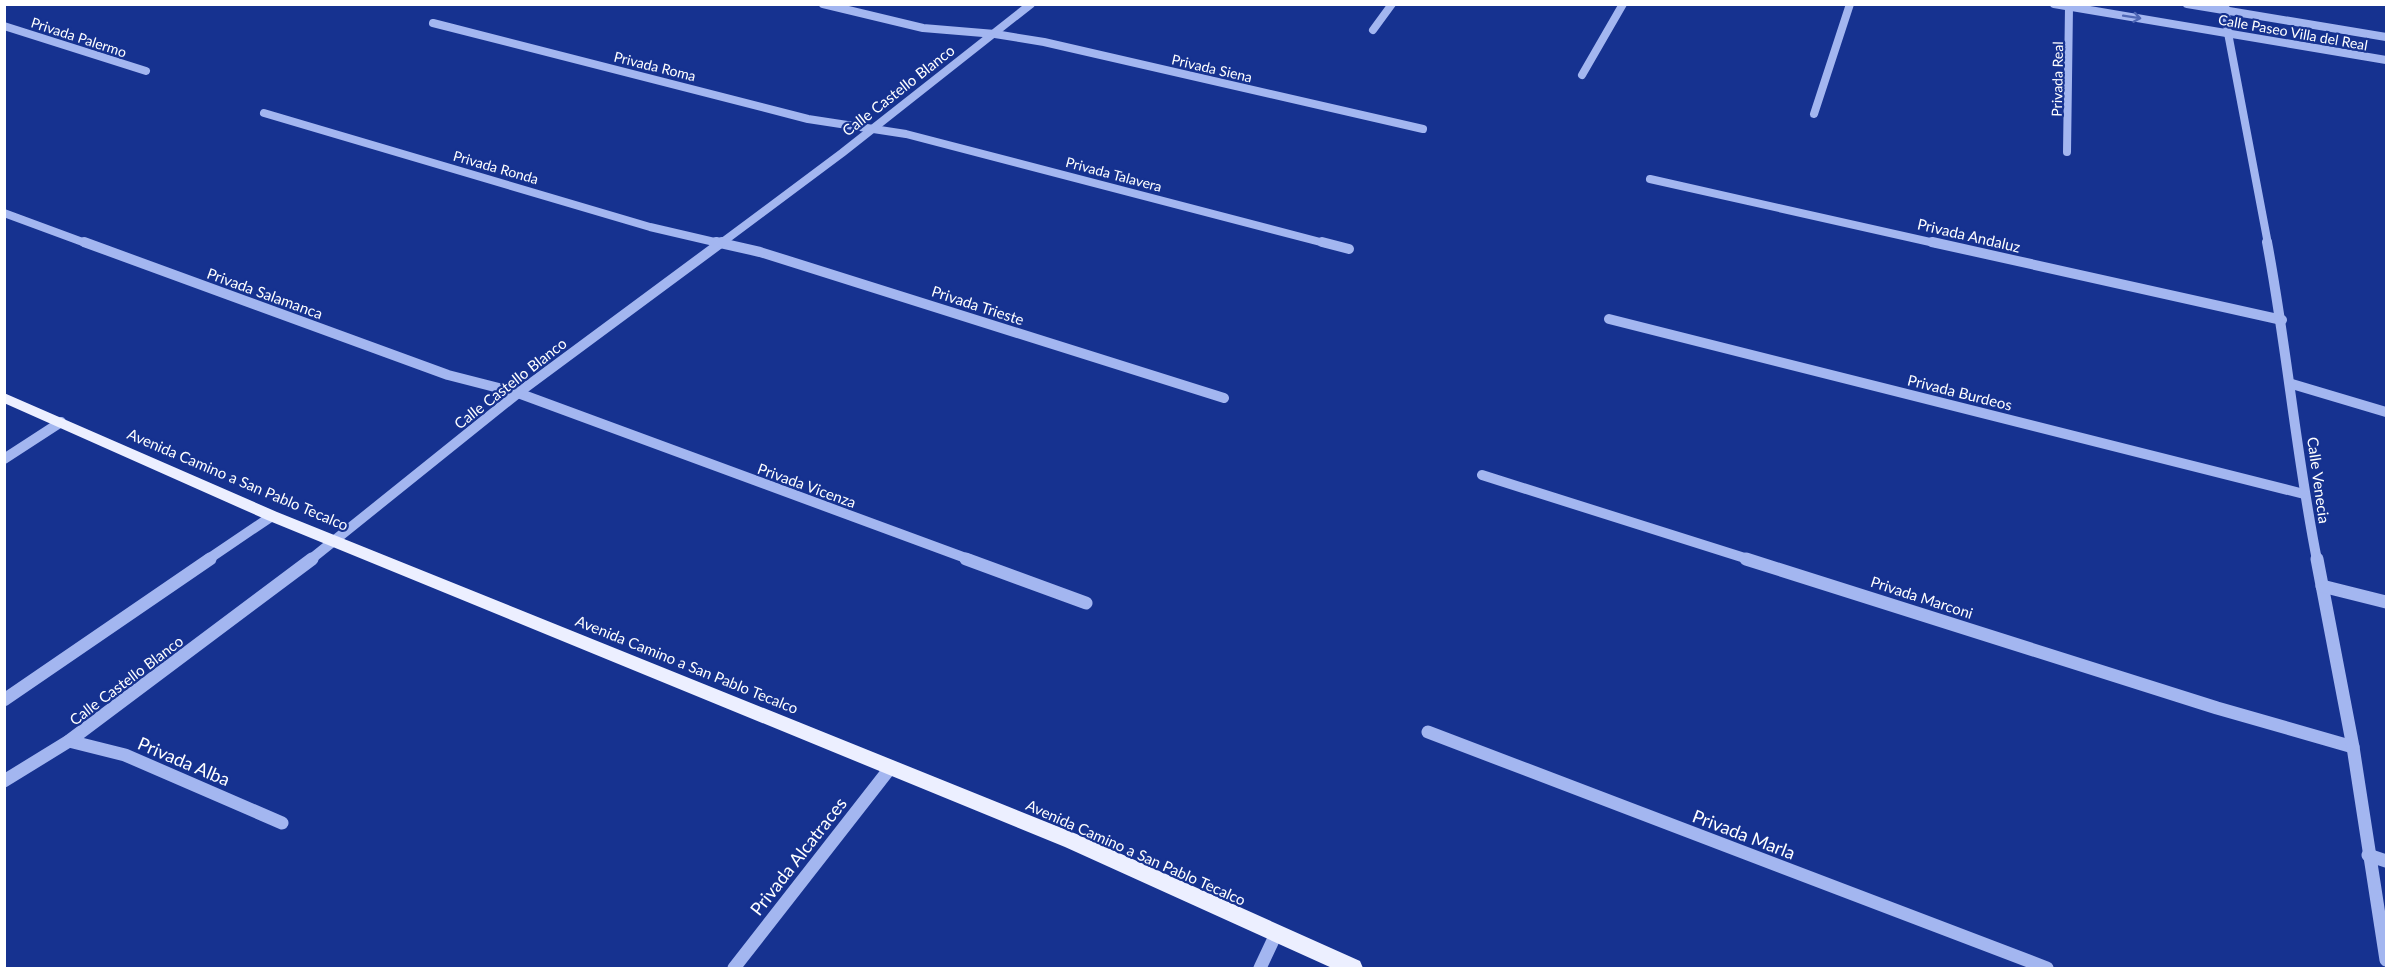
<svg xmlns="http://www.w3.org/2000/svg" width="2391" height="973" viewBox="0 0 2391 973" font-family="Lato,sans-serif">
<rect width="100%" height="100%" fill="#163290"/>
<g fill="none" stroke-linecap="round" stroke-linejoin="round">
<g stroke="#a3b6f0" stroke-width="8">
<polyline points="823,4 923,28 995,34 1044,42 1423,129"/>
<polyline points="2054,4 2386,60"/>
<polyline points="2187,4 2386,37"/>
<polyline points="2225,4 2228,33 2268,244"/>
<polyline points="433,23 808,119 906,134 1328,244"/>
<polyline points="4,26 146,71"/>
<polyline points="1373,30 1392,4"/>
<polyline points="1582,75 1623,4"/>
<polyline points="264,113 650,227 723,244"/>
<polyline points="1814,114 1850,4"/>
<polyline points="2067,152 2069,7"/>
<polyline points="1650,179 1939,244"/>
<polyline points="4,213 88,244"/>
<polyline points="720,244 842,153 1031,4"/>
</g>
<g stroke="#a3b6f0" stroke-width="10">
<polyline points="84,242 448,375 518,393 971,560"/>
<polyline points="716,242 760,252 1224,398"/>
<polyline points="1322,242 1349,249"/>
<polyline points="1932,242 2282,320"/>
<path d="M2267,242C2287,348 2296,455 2317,560"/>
<polyline points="1609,319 2304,494"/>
<polyline points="2292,384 2386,412"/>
<polyline points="4,459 61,422"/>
<polyline points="1482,475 1751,560"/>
<polyline points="207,560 272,516"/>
<polyline points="310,560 518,393 722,242"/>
</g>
<g stroke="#a3b6f0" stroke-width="13">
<polyline points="966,559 1086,603"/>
<polyline points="1746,559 2217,708 2353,747"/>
<polyline points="2317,559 2353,747 2386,960"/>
<polyline points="2322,586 2386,602"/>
<polyline points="4,700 210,559"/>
<polyline points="1428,732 2047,968"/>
<polyline points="69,741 125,755 282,823"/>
<polyline points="4,781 69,741 312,559"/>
<polyline points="2368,855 2386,861"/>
<polyline points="734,968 891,767"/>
<polyline points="1260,968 1276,934"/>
</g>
<polygon fill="#ecefff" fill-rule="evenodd" points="4,393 277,512 1079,835 1360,961 1363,968 1332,968 1065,847 267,520 4,403"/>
</g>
<defs><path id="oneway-shaft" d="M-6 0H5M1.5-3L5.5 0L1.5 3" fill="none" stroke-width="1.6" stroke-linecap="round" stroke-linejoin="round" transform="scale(1.5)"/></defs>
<use stroke="#4e67b6" href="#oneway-shaft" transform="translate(2132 17) rotate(9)"/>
<g text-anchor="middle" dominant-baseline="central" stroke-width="4.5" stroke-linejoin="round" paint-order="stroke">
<g font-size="14" fill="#fff" stroke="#163290">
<text transform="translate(2293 32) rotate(10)">Calle Paseo Villa del Real</text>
<text transform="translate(79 37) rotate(18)">Privada Palermo</text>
<text transform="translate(655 66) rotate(14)">Privada Roma</text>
<text transform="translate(1212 68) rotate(13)">Privada Siena</text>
<text transform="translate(2057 79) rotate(-89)">Privada Real</text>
<text transform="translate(496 167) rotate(16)">Privada Ronda</text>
<text transform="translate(1114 174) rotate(15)">Privada Talavera</text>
</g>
<g font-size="15" fill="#fff" stroke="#163290">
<text transform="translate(898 90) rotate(-38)">Calle Castello Blanco</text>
<text transform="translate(1969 235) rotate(13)">Privada Andaluz</text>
<text transform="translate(265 293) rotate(20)">Privada Salamanca</text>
<text transform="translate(978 305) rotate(18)">Privada Trieste</text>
<text transform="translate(510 383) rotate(-38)">Calle Castello Blanco</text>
<text transform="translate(1960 392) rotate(14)">Privada Burdeos</text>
<text transform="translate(238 479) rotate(23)">Avenida Camino a San Pablo Tecalco</text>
<text transform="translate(2319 480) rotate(82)">Calle Venecia</text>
<text transform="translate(807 485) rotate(20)">Privada Vicenza</text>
<text transform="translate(1922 597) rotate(18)">Privada Marconi</text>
<text transform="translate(687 664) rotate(22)">Avenida Camino a San Pablo Tecalco</text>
<text transform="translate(126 680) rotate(-37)">Calle Castello Blanco</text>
<text transform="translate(1136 852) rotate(24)">Avenida Camino a San Pablo Tecalco</text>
</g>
<g font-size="18" fill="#fff" stroke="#163290">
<text transform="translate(184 761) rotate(23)">Privada Alba</text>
<text transform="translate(1744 834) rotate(21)">Privada Marla</text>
<text transform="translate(798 856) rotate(-52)">Privada Alcatraces</text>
</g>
</g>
<rect width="2391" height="973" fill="none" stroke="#ffffff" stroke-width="12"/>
</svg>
